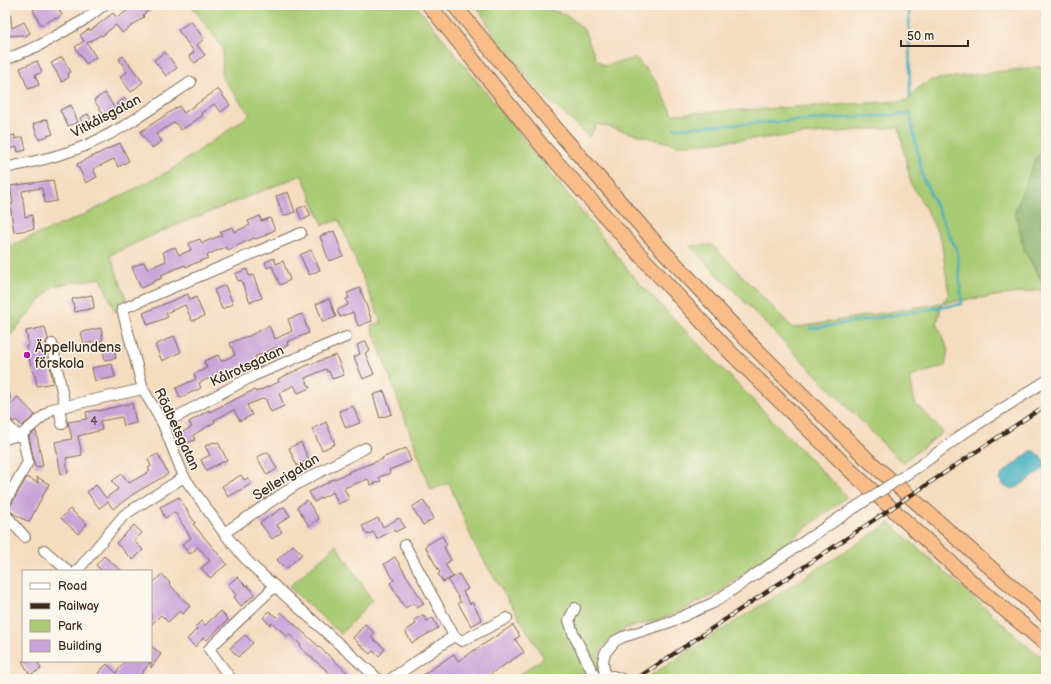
<svg xmlns="http://www.w3.org/2000/svg" width="1051" height="684" viewBox="0 0 1051 684" font-family="'Balsamiq Sans',sans-serif">
<rect width="100%" height="100%" fill="#fbf7ec"/>
<filter id="ink" filterUnits="userSpaceOnUse"><feTurbulence type="fractalNoise" baseFrequency=".025" numOctaves="2"/><feDisplacementMap in="SourceGraphic" scale="8" xChannelSelector="R" yChannelSelector="G"/><feConvolveMatrix kernelMatrix="1 2 1 2 8 2 1 2 1" color-interpolation-filters="sRGB"/></filter>
<filter id="wash" filterUnits="userSpaceOnUse"><feTurbulence type="fractalNoise" baseFrequency=".012" numOctaves="4" result="noise"/><feDisplacementMap in="SourceGraphic" scale="16" xChannelSelector="R" yChannelSelector="G"/><feGaussianBlur stdDeviation="0.9" result="paint"/><feColorMatrix in="noise" values="0 0 0 0 0 0 0 0 0 0 0 0 0 0 0 0 0 1.4 0 .05"/><feComposite in="paint" operator="in"/></filter>
<g filter="url(#wash)">
<rect width="100%" height="100%" fill="#f5dcbf"/>
<g fill="#aacb74" stroke="#727a49">
<polygon points="191,5 416,5 638,282 847,497 720,592 670,616 625,629 608,641 598,655 598,673 589,679 513,679 544,658 475,546 449,483 431,490 371,326 381,322 339,220 323,225 302,175 162,231 110,255 129,306 115,312 101,278 53,286 5,341 5,248 84,215 171,170 250,115 222,77 223,48"/>
<polygon points="500,5 539,5 570,17 584,30 596,59 604,66 636,58 657,83 673,114 905,101 917,89 931,80 1046,66 1046,147 1035,160 1025,252 1046,289 1033,291 942,303 937,323 948,350 945,366 910,377 915,403 943,432 902,463 690,246 712,245 793,328 942,303 949,294 941,239 926,209 911,184 899,127 677,145 597,124 589,137 537,89 499,42 478,8 487,9"/>
<polygon points="890,523 1031,649 1046,660 1046,679 645,679"/>
<polygon points="336,545 372,600 341,634 289,587"/>
</g>
<polygon fill="#87af66" stroke="#616c42" points="1046,147 1046,287 1025,252 1015,211 1035,160"/>
<path fill="#41aebf" stroke="#3e6c6e" d="M1031,451H1034L1046,462V467L1018,487C1011,490 1003,488 1000,480L1001,476L1004,472Z"/>
<g fill="none" stroke-linecap="round" stroke-linejoin="round">
<g stroke="#41aebf" stroke-width="2.5">
<polyline points="909,5 910,99"/>
<polyline points="674,128 909,114"/>
<polyline points="810,329 962,304 957,251 923,178 909,111"/>
</g>
</g>
<g id="blocks">
<g fill="#c9a2d8">
<polygon points="42,5 56,5 62,15 56,19 55,18 41,25 33,10"/>
<polygon points="135,5 156,5 143,15 144,17 122,33 116,25 102,36 101,35 87,43 96,57 86,64 75,47 84,41 80,35 89,29 90,31 113,13 117,18"/>
<polygon points="5,11 10,11 12,28 24,22 30,33 24,37 23,35 5,36"/>
<polygon points="191,21 204,39 197,45 205,55 195,63 189,56 194,52 178,30"/>
<polygon points="165,52 177,68 166,76 154,60"/>
<polygon points="123,56 143,82 131,92 120,77 127,72 119,59"/>
<polygon points="62,57 71,72 68,74 69,77 62,82 51,63"/>
<polygon points="37,61 42,72 35,75 39,85 28,89 20,68"/>
<polygon points="218,89 230,105 221,112 214,104 201,113 202,116 181,130 175,122 156,134 162,141 152,148 140,132 179,106 184,113"/>
<polygon points="105,93 116,110 105,117 94,100"/>
<polygon points="125,98 131,107 122,113 116,104"/>
<polygon points="71,105 78,122 68,126 60,110"/>
<polygon points="88,114 94,126 86,130 80,118"/>
<polygon points="47,119 53,134 39,139 33,124"/>
<polygon points="15,135 15,139 23,137 26,150 18,152 17,147 5,150 5,137"/>
<polygon points="120,143 129,161 118,167 114,159 93,169 97,177 86,183 77,164"/>
<polygon points="53,180 57,201 45,203 42,188 22,191 25,217 32,215 34,229 14,232 10,204 13,204 10,186"/>
<polygon points="288,192 295,212 283,216 276,196"/>
<polygon points="306,205 311,216 302,220 297,209"/>
<polygon points="260,216 261,221 270,218 275,230 266,234 267,235 255,239 254,238 228,250 226,247 207,255 208,258 186,267 185,265 161,275 162,278 152,282 153,283 141,288 132,267 144,262 147,269 166,261 163,252 175,247 179,255 191,250 189,243 200,239 202,243 222,235 220,232 232,227 234,232 250,225 248,221"/>
<polygon points="334,231 343,256 329,261 320,236"/>
<polygon points="311,250 320,270 309,275 300,255"/>
<polygon points="274,258 276,264 283,261 290,280 280,285 272,266 267,268 265,262"/>
<polygon points="247,269 249,276 253,275 262,298 250,302 241,280 238,281 235,274"/>
<polygon points="225,285 233,304 222,309 214,290"/>
<polygon points="360,288 372,321 358,326 353,312 340,317 337,310 348,305 346,299 349,298 347,293"/>
<polygon points="188,294 190,300 196,297 204,316 192,321 185,305 166,313 168,317 148,325 143,313"/>
<polygon points="92,295 94,308 75,312 72,299"/>
<polygon points="329,299 336,317 323,322 316,304"/>
<polygon points="302,314 309,333 287,342 288,345 278,350 277,347 255,357 257,361 226,372 227,376 216,380 214,376 199,383 201,388 180,398 176,388 196,379 194,374 207,368 204,361 218,355 221,361 235,355 230,343 247,336 247,337 269,326 275,339 292,331 288,319"/>
<polygon points="45,327 48,339 46,342 46,345 53,383 37,386 34,371 32,371 26,346 29,346 26,331"/>
<polygon points="101,328 103,340 84,344 81,332"/>
<polygon points="174,336 181,352 162,361 155,345"/>
<polygon points="366,341 370,351 365,353 374,374 363,379 354,357 360,354 357,345"/>
<polygon points="114,348 116,358 105,360 103,351"/>
<polygon points="336,355 344,375 332,379 329,371 327,372 326,369 305,378 310,388 298,393 294,385 279,393 284,406 271,412 265,398 247,405 252,415 240,421 234,410 214,420 215,422 193,435 195,440 187,443 182,432 192,427 189,422 209,410 209,412 250,392 255,390 256,392 279,382 278,379 308,365"/>
<polygon points="112,364 115,377 95,381 92,368"/>
<polygon points="384,391 392,414 380,418 373,395"/>
<polygon points="18,397 35,415 22,426 16,420 14,422 5,415 5,410"/>
<polygon points="132,403 136,423 124,426 122,417 100,421 102,430 78,436 82,455 66,458 68,473 61,474 55,442 72,439 68,422 87,419 86,412 98,410 98,411"/>
<polygon points="353,406 360,423 346,428 339,411"/>
<polygon points="326,422 335,444 322,450 312,429"/>
<polygon points="36,431 43,466 35,467 34,461 29,436"/>
<polygon points="214,442 215,443 218,442 227,460 206,470 201,460 210,455 205,446"/>
<polygon points="301,442 309,460 297,466 289,448"/>
<polygon points="406,448 411,461 389,470 390,473 379,477 381,481 371,485 368,479 344,488 349,499 338,504 333,492 314,502 309,492 329,482 329,481 349,473 348,472 383,459 382,458"/>
<polygon points="268,452 277,469 267,475 257,457"/>
<polygon points="158,454 168,474 135,493 113,509 108,502 99,508 87,492 96,485 106,498 118,489 112,481 122,474 129,483 150,471 148,468 151,466 148,459"/>
<polygon points="241,475 244,480 248,478 251,484 228,497 222,486"/>
<polygon points="27,477 38,483 37,477 49,484 29,522 14,514 7,508 11,505"/>
<polygon points="179,497 195,523 193,524 227,564 210,578 201,568 210,561 198,547 190,554 182,545 191,538 175,512 165,518 160,507"/>
<polygon points="307,500 319,519 309,526 297,507"/>
<polygon points="423,500 434,518 423,525 412,507"/>
<polygon points="284,507 290,516 277,525 282,532 272,539 260,523"/>
<polygon points="70,509 87,524 78,534 61,518"/>
<polygon points="378,518 383,527 399,518 405,527 395,532 394,530 377,539 373,532 367,535 362,526"/>
<polygon points="134,525 142,533 134,541 143,550 133,560 116,543"/>
<polygon points="442,536 447,545 444,547 451,560 445,564 453,577 443,582 438,574 440,573 425,546"/>
<polygon points="293,545 302,554 286,569 277,560"/>
<polygon points="104,556 122,571 102,571 96,565"/>
<polygon points="395,557 424,604 417,608 414,603 405,608 390,583 394,580 384,564"/>
<polygon points="162,574 170,583 169,584 190,606 183,614 180,611 168,622 161,615 151,625 151,585"/>
<polygon points="459,574 468,589 463,592 470,604 472,602 482,620 471,626 458,603 461,602 448,580"/>
<polygon points="237,577 246,586 247,585 255,594 241,606 234,597 236,595 228,585"/>
<polygon points="221,611 228,620 207,640 204,637 195,647 187,639 197,629 195,627 201,621 205,625"/>
<polygon points="269,611 276,617 281,612 350,675 347,679 336,679 300,647 301,645 290,635 288,637 272,623 270,625 263,618"/>
<polygon points="423,615 427,621 433,618 438,628 412,643 405,631 416,624 414,620"/>
<polygon points="365,624 374,633 371,637 385,649 379,656 373,651 370,654 353,638"/>
<polygon points="513,625 520,636 515,639 524,652 483,679 475,679 472,676 468,679 440,679 437,676 432,679 417,679 454,654 458,661"/>
<polygon points="245,635 253,643 238,657 230,648"/>
<polygon points="151,646 161,654 151,668 151,661 138,679 104,679 98,673 107,664 116,673 125,661 151,661"/>
<polygon points="22,661 37,661 41,669 30,675"/>
</g>
</g>
</g>
<g filter="url(#ink)">
<use href="#blocks" fill-opacity="0" stroke="#7c6856" stroke-width="1"/>
<g fill="none" stroke-linecap="round" stroke-linejoin="round">
<g stroke="#7c6856" stroke-width="12">
<g id="minor">
<polyline points="5,60 40,45 84,20 104,5"/>
<path d="M5,168C33,162 61,156 87,145C124,129 158,104 191,82"/>
<polyline points="301,233 122,309 143,389 163,424 184,477 224,533 249,563 378,679"/>
<polyline points="52,344 65,406"/>
<polyline points="5,398 5,397"/>
<polyline points="59,408 62,424"/>
<polyline points="5,423 18,436"/>
<polyline points="163,424 253,376 346,337"/>
<polyline points="5,439 22,434"/>
<polyline points="921,465 967,431 1046,381"/>
<polyline points="5,502 28,462 22,434 52,409 143,389"/>
<polyline points="5,514 25,537"/>
<polyline points="224,533 297,484 365,448"/>
<polyline points="44,550 68,571"/>
<polyline points="77,571 124,515 184,477"/>
<polyline points="575,608 569,620 573,633 596,679"/>
<polyline points="454,636 462,641 507,618"/>
<polyline points="605,677 603,661 605,653 615,641 623,637 670,622 713,603 842,516"/>
<polyline points="231,679 209,649 275,586"/>
<polyline points="391,679 454,636 405,545"/>
<polyline points="599,679 613,676 622,679"/>
</g>
</g>
<g stroke="#7c6856" stroke-width="16">
<g id="highway">
<polyline points="429,5 543,147 641,256 730,352 853,473 975,585 1046,644"/>
<polyline points="454,5 558,131 655,242 745,338 867,459 992,569 1046,616"/>
</g>
</g>
<use href="#minor" stroke="#fff" stroke-width="10"/>
<use href="#highway" stroke="#f8bd89" stroke-width="14"/>
<g stroke="#3b2a1e" stroke-width="4">
<polyline id="rail" points="636,679 1046,405"/>
</g>
<use href="#rail" stroke="#fbf7ec" stroke-width="2.5" stroke-dasharray="8" stroke-linecap="butt"/>
<g stroke="#7c6856" stroke-width="12" stroke-linecap="butt">
<polyline id="minor-bridge" points="842,516 921,465"/>
</g>
<use href="#minor-bridge" stroke="#fff" stroke-width="10"/>
</g>
</g>
<circle fill="#b5179e" stroke="#fbf7ec" stroke-width="1.5" cx="27" cy="355" r="4"/>
<g text-anchor="middle" dominant-baseline="central" stroke-width="3" stroke-linejoin="round" paint-order="stroke">
<g font-size="12" fill="#5e484c">
<text x="94" y="421">4</text>
</g>
<g font-size="14" fill="#3b2a1e" stroke="#fbf7ec">
<text transform="translate(106 116) rotate(-28)">Vitkålsgatan</text>
<text transform="translate(247 366) rotate(-25)">Kålrotsgatan</text>
<text transform="translate(177 429) rotate(65)">Rödbetsgatan</text>
<text transform="translate(286 477) rotate(-32)">Sellerigatan</text>
</g>
<g font-size="14" fill="#3b2a1e" stroke="#fbf7ec" text-anchor="start">
<text x="35" y="347">Äppellundens<tspan x="35" dy="16">förskola</tspan></text>
</g>
</g>
<rect width="1051" height="684" fill="none" stroke="#fbf7ec" stroke-width="20"/>
<rect x="22" y="570" width="130" height="92" fill="#fbf7ec" stroke="#aea59a"/>
<rect x="30" y="583" width="20" height="6" fill="#ffffff" stroke="#aea59a"/>
<text x="58" y="590" font-size="12" fill="#3b2a1e">Road</text>
<rect x="30" y="603" width="20" height="6" fill="#3b2a1e" stroke="#aea59a"/>
<text x="58" y="610" font-size="12" fill="#3b2a1e">Railway</text>
<rect x="30" y="620" width="20" height="12" fill="#aacb74" stroke="#aea59a"/>
<text x="58" y="630" font-size="12" fill="#3b2a1e">Park</text>
<rect x="30" y="640" width="20" height="12" fill="#c9a2d8" stroke="#aea59a"/>
<text x="58" y="650" font-size="12" fill="#3b2a1e">Building</text>
<path d="M901 40v6h67v-6" fill="none" stroke="#3b2a1e" stroke-width="2"/>
<text x="907" y="40" font-size="12" fill="#3b2a1e" stroke="#fbf7ec" stroke-width="3" paint-order="stroke">50 m</text>
</svg>
